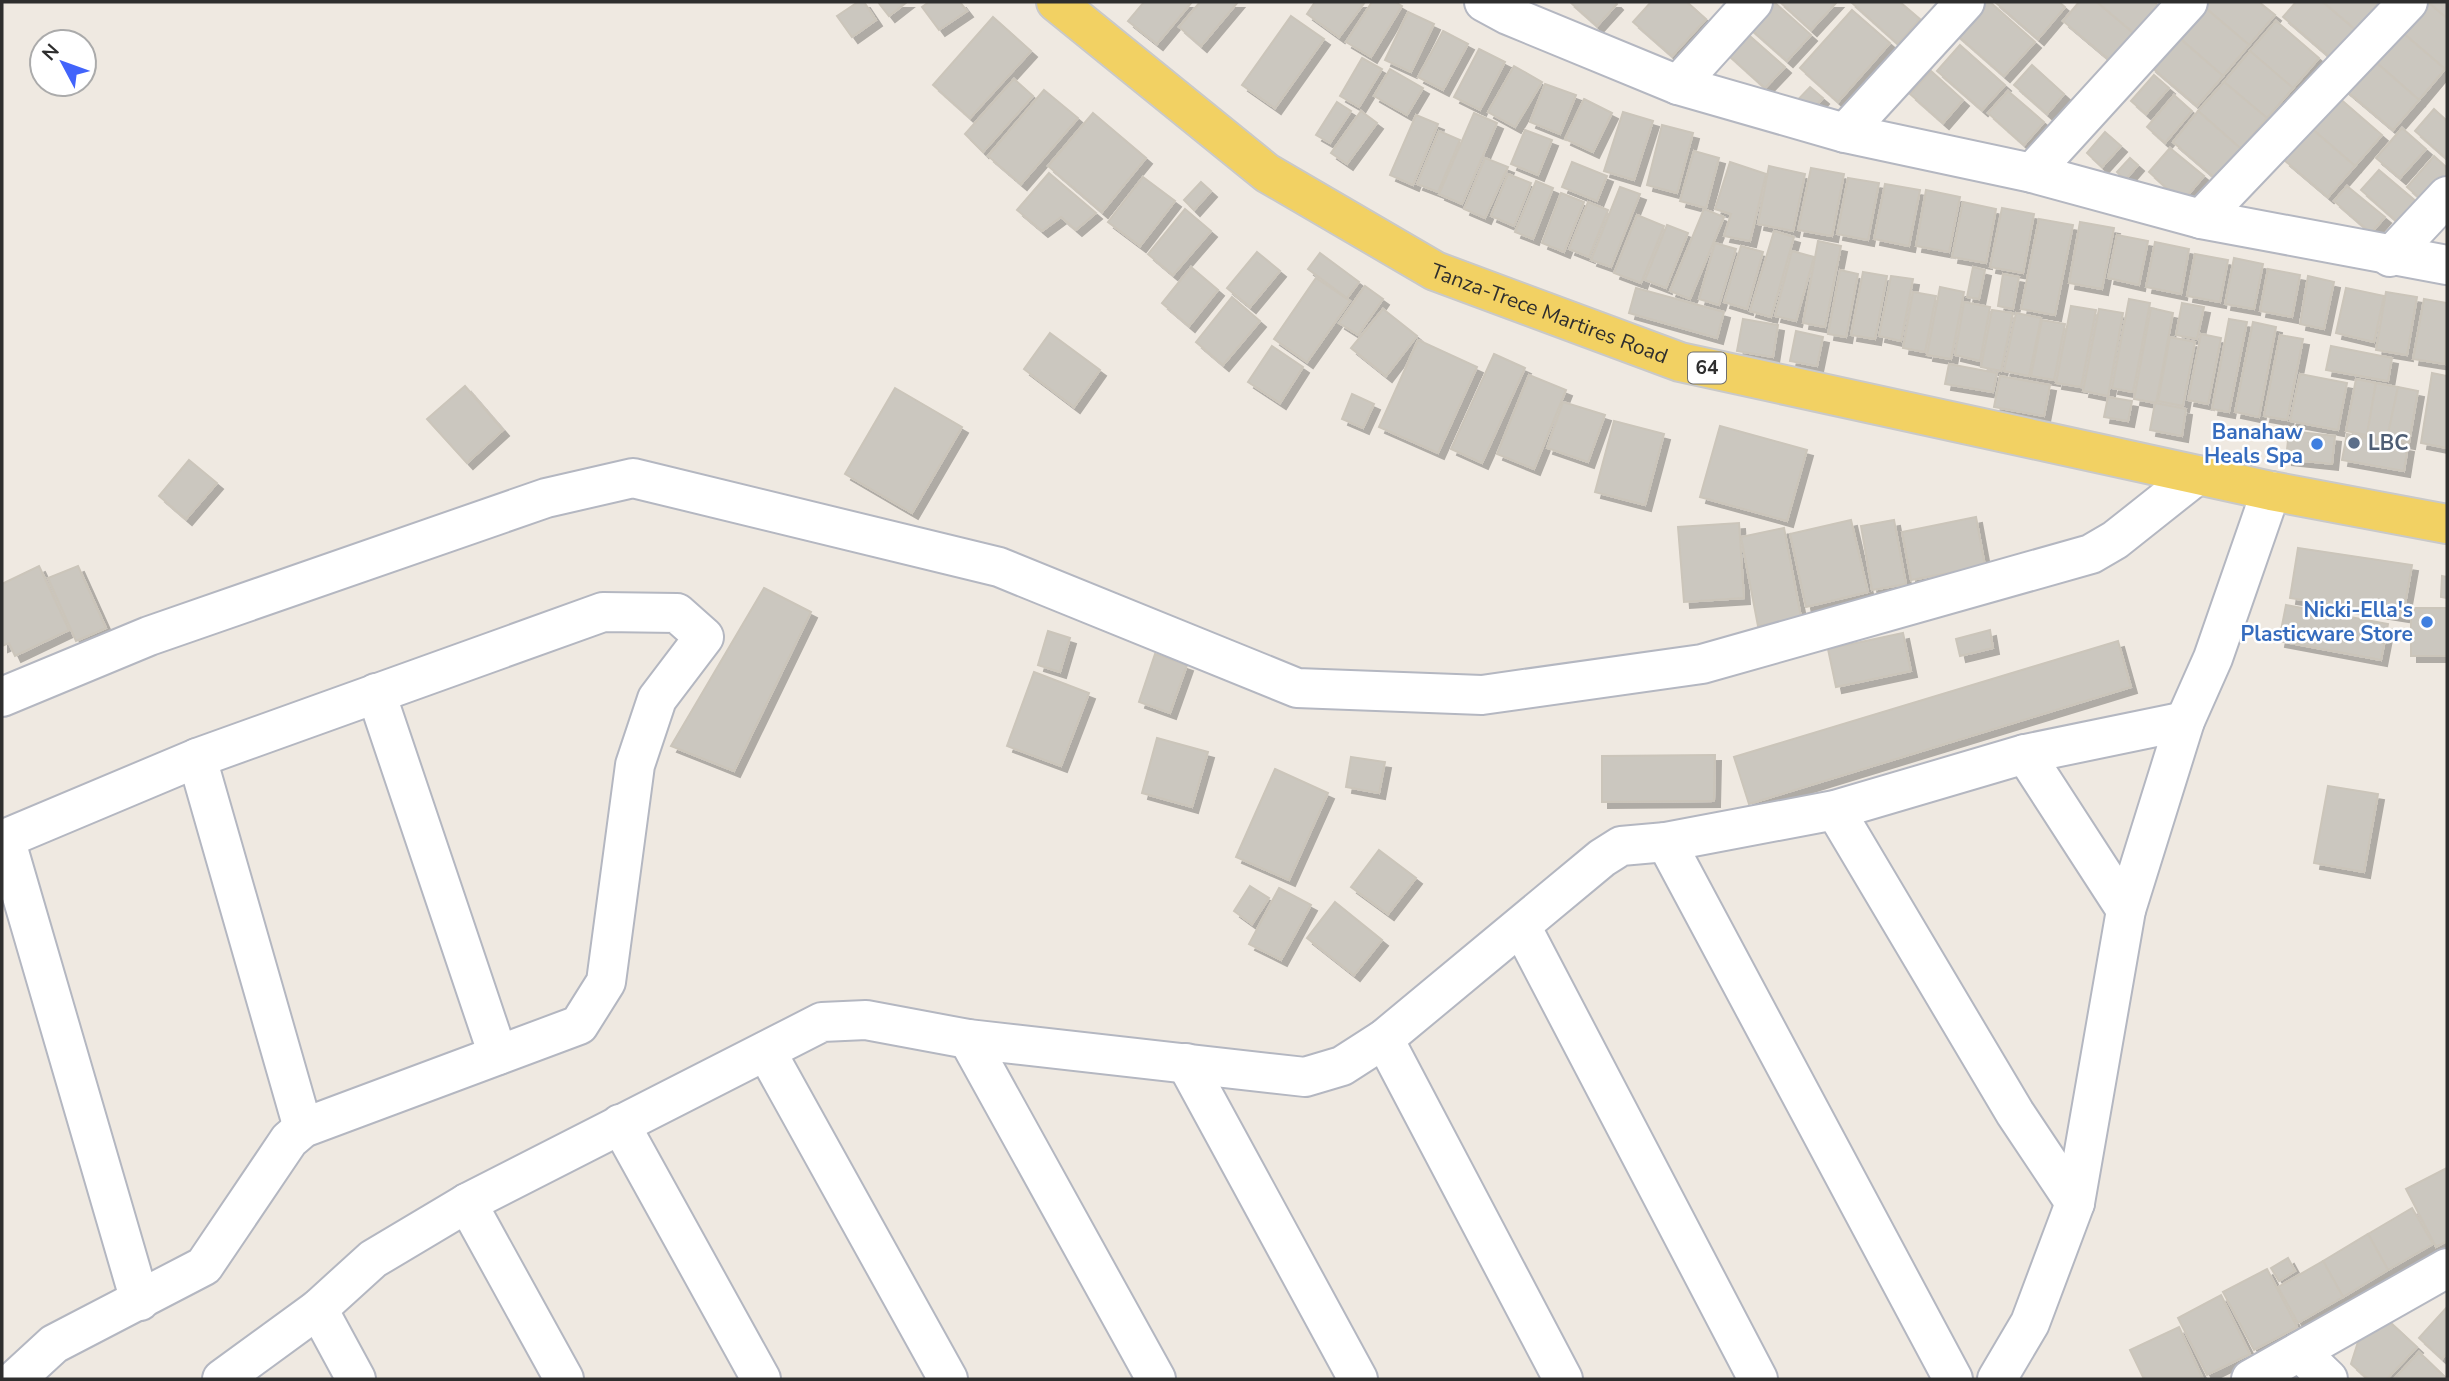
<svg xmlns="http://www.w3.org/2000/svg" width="2449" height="1381" viewBox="0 0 2449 1381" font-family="'Nunito Sans',sans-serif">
<defs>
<filter id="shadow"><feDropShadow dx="6" dy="6" stdDeviation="0" flood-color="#0004"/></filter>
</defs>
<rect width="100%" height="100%" fill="#efe9e1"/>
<g fill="#cbc7bf" stroke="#cbc5ba" stroke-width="2" filter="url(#shadow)">
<polygon points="858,2 864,2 876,20 852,37 837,16"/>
<polygon points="878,2 907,2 889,16"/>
<polygon points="929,2 960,2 967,11 939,30 922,7"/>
<polygon points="1144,2 1192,2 1157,44 1128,21"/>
<polygon points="1200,2 1238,2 1201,46 1179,27"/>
<polygon points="1315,2 1365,2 1339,37 1307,14"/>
<polygon points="1372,2 1395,2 1402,6 1371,57 1346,42"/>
<polygon points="1570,2 1615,2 1617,4 1597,26"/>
<polygon points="1651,2 1687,2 1706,19 1672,56 1633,22"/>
<polygon points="1765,2 1774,2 1811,35 1787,61 1745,24"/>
<polygon points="1780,2 1837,2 1811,30"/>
<polygon points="1851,2 1900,2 1920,19 1898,44"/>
<polygon points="1973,2 1990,2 2035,42 2004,76 1949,28"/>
<polygon points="1995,2 2059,2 2065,7 2038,39"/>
<polygon points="2079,2 2097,2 2136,35 2112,62 2063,21"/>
<polygon points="2097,2 2154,2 2159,6 2136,35"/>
<polygon points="2204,2 2259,2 2275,15 2249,45 2202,5"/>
<polygon points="2296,2 2323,2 2356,30 2332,59 2283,17"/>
<polygon points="2323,2 2380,2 2356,30"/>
<polygon points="2417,2 2428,2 2447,18 2447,66 2445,69 2396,27"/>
<polygon points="2428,2 2447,2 2447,18"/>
<polygon points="2202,5 2249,45 2223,76 2176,35"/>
<polygon points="1852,10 1890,43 1838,102 1800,68"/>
<polygon points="1408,12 1434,24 1411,72 1385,60"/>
<polygon points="1291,16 1324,39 1275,108 1242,85"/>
<polygon points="993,17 1031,51 970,118 933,85"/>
<polygon points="2276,21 2319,58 2293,88 2250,51"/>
<polygon points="2396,27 2445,69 2419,100 2370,57"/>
<polygon points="1743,30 1785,67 1765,88 1724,51"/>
<polygon points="1443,31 1468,44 1443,90 1418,77"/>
<polygon points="2176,35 2223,76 2197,106 2150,66"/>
<polygon points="1960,45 2005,85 1982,110 1937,71"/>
<polygon points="1479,49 1505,62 1480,110 1454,97"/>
<polygon points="2250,51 2293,88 2267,118 2224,82"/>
<polygon points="2370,57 2419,100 2393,130 2343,88"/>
<polygon points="1362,58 1382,69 1359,107 1340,96"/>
<polygon points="2032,65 2064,94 2047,114 2014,85"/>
<polygon points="1514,66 1542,82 1515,127 1488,112"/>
<polygon points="1390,69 1423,88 1407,115 1374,96"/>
<polygon points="1931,71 1963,100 1943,123 1910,94"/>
<polygon points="2154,75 2169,88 2146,114 2131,101"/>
<polygon points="1014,79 1033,96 983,152 965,134"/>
<polygon points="2224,82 2267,118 2241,149 2198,111"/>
<polygon points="1545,84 1576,95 1560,134 1530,122"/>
<polygon points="1810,87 1823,98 1804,119 1791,107"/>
<polygon points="1044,90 1078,118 1021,184 988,156"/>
<polygon points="2008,91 2044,122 2024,145 1988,113"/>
<polygon points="2174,95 2192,111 2165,143 2147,127"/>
<polygon points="2338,97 2382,135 2355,166 2311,128"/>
<polygon points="1584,99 1612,113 1593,152 1565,139"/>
<polygon points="1337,102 1351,111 1330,143 1316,135"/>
<polygon points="2434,109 2447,121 2447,159 2415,131"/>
<polygon points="1361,111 1377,123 1347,164 1331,153"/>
<polygon points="2198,111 2241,149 2215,178 2173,142"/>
<polygon points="1623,112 1653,121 1634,180 1604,171"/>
<polygon points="1093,113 1146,158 1102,212 1048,166"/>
<polygon points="1474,113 1497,123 1462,204 1439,194"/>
<polygon points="1416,115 1438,124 1413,185 1390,175"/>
<polygon points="1662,125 1693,133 1677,193 1647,185"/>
<polygon points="2311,128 2355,166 2328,197 2284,160"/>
<polygon points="2402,128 2426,149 2400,178 2376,158"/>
<polygon points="1525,130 1552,140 1538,175 1511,164"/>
<polygon points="1439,131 1460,140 1438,192 1417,184"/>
<polygon points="2105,132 2121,146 2102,167 2087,153"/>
<polygon points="2170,148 2204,176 2182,202 2149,172"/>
<polygon points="1694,151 1719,158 1706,208 1680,201"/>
<polygon points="2434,156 2447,168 2447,178 2425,203 2407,187"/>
<polygon points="1485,158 1508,167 1485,218 1464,209"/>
<polygon points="2130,158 2138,165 2125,180 2117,172"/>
<polygon points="1572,162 1607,176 1597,201 1562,187"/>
<polygon points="1730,162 1766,174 1750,241 1724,236 1731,214 1715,209"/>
<polygon points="1769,166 1805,174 1793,231 1758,224"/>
<polygon points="1811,168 1844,174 1832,236 1798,230"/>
<polygon points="2379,170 2418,203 2401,225 2361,190"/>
<polygon points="1049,173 1096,213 1076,230 1061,217 1042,231 1017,210"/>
<polygon points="1508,174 1531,183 1514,226 1491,216"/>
<polygon points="1143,177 1175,201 1140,246 1108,222"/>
<polygon points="1848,178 1879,183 1868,240 1837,234"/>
<polygon points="1536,181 1553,188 1533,239 1515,232"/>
<polygon points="1201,182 1211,191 1194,210 1184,200"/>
<polygon points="1885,184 1920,190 1909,246 1874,239"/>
<polygon points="2347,186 2385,217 2371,233 2334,201"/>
<polygon points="1620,187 1640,194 1611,267 1591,260"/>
<polygon points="1926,190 1960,197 1949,252 1916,246"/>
<polygon points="1561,193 1584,202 1564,252 1542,243"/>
<polygon points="1588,202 1608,210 1589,257 1569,249"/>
<polygon points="1963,202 1996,209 1986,263 1952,257"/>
<polygon points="2002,208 2034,214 2023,273 1990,267"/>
<polygon points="1185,209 1211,231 1173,275 1148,254"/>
<polygon points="1704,209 1724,217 1690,299 1670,291"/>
<polygon points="1637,215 1664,226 1641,283 1614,273"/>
<polygon points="2039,219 2073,225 2055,315 2021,309"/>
<polygon points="2080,222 2114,228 2102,289 2069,283"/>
<polygon points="1667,225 1688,233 1666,288 1645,280"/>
<polygon points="1774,231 1794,237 1771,317 1750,311"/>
<polygon points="2117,235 2148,241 2139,285 2108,278"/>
<polygon points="1818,241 1841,246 1825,327 1803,323"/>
<polygon points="2155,242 2189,249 2181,294 2146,287"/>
<polygon points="1715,243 1736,249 1719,305 1699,299"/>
<polygon points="1741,246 1763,252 1747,309 1724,302"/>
<polygon points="1792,251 1814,257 1796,321 1775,316"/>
<polygon points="1257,252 1280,271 1250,307 1227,288"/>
<polygon points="1320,253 1359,282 1347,298 1308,269"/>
<polygon points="2195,254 2228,260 2220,302 2187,296"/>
<polygon points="2234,258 2263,264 2254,309 2225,304"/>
<polygon points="1191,267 1218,290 1189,326 1162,303"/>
<polygon points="1973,267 1985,270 1979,299 1967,297"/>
<polygon points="2268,269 2300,275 2292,317 2260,311"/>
<polygon points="1840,270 1858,274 1846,337 1828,334"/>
<polygon points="1863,272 1887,276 1875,339 1851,335"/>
<polygon points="2003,274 2019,277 2013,309 1998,306"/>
<polygon points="1891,276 1913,279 1901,341 1879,336"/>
<polygon points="2308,276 2334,282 2324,329 2300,324"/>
<polygon points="1316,278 1350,301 1307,362 1274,339"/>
<polygon points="1365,286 1383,299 1358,335 1339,323"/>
<polygon points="1940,287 1964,292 1951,359 1927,355"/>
<polygon points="1636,288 1724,312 1717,338 1629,313"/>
<polygon points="2346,288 2384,296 2374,342 2336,333"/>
<polygon points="1913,292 1936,296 1925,352 1903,348"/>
<polygon points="2386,292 2417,297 2407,355 2376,350"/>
<polygon points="1232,297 1260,321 1223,365 1196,342"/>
<polygon points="2129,299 2150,303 2133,392 2112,388"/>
<polygon points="2424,299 2447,303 2445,364 2413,359"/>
<polygon points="1964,302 1990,307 1980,361 1955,355"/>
<polygon points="2182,303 2204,307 2197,339 2176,335"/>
<polygon points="2071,306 2096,310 2081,387 2056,383"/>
<polygon points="2151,308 2173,313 2156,403 2134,399"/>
<polygon points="1383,309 1417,336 1386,376 1351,348"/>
<polygon points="2099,309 2123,313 2108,396 2083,391"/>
<polygon points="1992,310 2013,313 2001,371 1981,367"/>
<polygon points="2016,313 2041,318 2029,376 2004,371"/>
<polygon points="1743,319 1778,325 1773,357 1737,351"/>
<polygon points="2229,319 2247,322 2229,412 2212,409"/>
<polygon points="2042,320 2065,324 2054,380 2031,376"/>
<polygon points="2253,322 2276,327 2259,417 2235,412"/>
<polygon points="1796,331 1823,337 1817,366 1790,361"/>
<polygon points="1050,333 1100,370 1074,407 1024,369"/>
<polygon points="2201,334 2221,338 2208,404 2188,400"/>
<polygon points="2280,335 2303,339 2287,420 2264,416"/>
<polygon points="2170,337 2195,342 2183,406 2158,401"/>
<polygon points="1418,340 1477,367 1438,453 1379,427"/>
<polygon points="1272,346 1303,367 1280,403 1248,382"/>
<polygon points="2331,346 2392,358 2388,381 2326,370"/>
<polygon points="1494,354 1525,368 1482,463 1451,449"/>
<polygon points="1949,364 1997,373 1993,392 1945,384"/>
<polygon points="2432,373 2447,376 2447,448 2421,443"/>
<polygon points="2300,374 2347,383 2338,430 2290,421"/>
<polygon points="1529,375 1566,390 1534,469 1497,454"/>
<polygon points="2000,376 2050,385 2044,416 1994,407"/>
<polygon points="2356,379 2376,383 2367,435 2346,431"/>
<polygon points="2376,383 2398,387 2387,439 2367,435"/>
<polygon points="465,386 503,430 467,463 427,419"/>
<polygon points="2398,387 2418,391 2409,443 2387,439"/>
<polygon points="895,388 962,427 912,513 845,474"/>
<polygon points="1352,394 1374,404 1363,428 1342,419"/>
<polygon points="2108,397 2132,401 2128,421 2104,417"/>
<polygon points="1563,402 1605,415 1588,462 1547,448"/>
<polygon points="2155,403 2186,409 2182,436 2150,430"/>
<polygon points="1614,421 1664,434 1645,505 1595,492"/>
<polygon points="1720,426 1807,450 1787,521 1700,497"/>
<polygon points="2289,431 2335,436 2332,464 2286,459"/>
<polygon points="2347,434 2408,446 2404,471 2342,460"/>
<polygon points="189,460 217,483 186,519 159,496"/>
<polygon points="1976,517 1985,566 1911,580 1902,532"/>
<polygon points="1851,520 1868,592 1806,607 1790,534"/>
<polygon points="1894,520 1906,584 1872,590 1861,526"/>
<polygon points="1739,523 1744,598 1684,602 1678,527"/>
<polygon points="1784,528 1801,617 1758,626 1741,537"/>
<polygon points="2298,548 2412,565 2403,616 2290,598"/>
<polygon points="39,566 69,630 15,656 9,643 2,646 2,584"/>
<polygon points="78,566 106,628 76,641 48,578"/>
<polygon points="2442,576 2447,577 2447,598 2441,597"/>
<polygon points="764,588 811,612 734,771 671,746"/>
<polygon points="2286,605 2388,624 2381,660 2279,641"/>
<rect x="2411" y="608" width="36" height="48"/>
<polygon points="1990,630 1993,648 1960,656 1956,639"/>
<polygon points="1048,631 1070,638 1060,672 1038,665"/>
<polygon points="1903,633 1911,671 1836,687 1828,649"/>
<polygon points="2118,641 2131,687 1749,804 1734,757"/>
<polygon points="1155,654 1187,665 1170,713 1139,702"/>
<polygon points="1034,672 1089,693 1061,766 1007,746"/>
<polygon points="1157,738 1208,752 1192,807 1142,793"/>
<polygon points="1715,755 1714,801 1602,802 1602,756"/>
<polygon points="1351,757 1385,762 1379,793 1346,787"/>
<polygon points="1275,769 1328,793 1289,880 1236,857"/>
<polygon points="2328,786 2378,794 2364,872 2314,863"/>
<polygon points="1379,850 1416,878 1388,914 1351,887"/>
<polygon points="1250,886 1269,898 1252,924 1234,911"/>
<polygon points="1279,888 1311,905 1281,960 1249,944"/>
<polygon points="1335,902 1382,940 1354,975 1307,938"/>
<polygon points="2447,1168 2447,1241 2436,1247 2406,1189"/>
<polygon points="2412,1208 2433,1244 2388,1270 2368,1234"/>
<polygon points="2368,1234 2388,1270 2343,1297 2323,1261"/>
<polygon points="2288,1258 2295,1271 2279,1281 2271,1268"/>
<polygon points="2323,1261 2343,1297 2298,1323 2278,1287"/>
<polygon points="2267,1269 2297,1327 2254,1350 2223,1292"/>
<polygon points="2221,1295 2250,1354 2207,1375 2178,1318"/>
<polygon points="2447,1307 2447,1353 2442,1359 2419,1338"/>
<polygon points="2390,1322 2417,1347 2387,1379 2368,1379 2351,1364 2358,1342"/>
<polygon points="2179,1327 2203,1379 2144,1379 2130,1350"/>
<polygon points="2419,1352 2447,1379 2394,1379"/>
</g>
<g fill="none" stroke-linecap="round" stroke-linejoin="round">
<g stroke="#b4b7c1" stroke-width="42">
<g id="minor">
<polyline points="1484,2 1508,15 1678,85 1845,133 2032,173 2201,219 2447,265"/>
<polyline points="1678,85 1753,2"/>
<polyline points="1845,133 1965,2"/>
<polyline points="2032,173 2188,2"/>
<polyline points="2201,219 2408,2"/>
<polyline points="2390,257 2447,196"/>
<polyline points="376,693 498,1055"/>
<polyline points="2025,754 2126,910"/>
<polyline points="197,758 303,1128"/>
<polyline points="1835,810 2015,1113 2075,1203"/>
<polyline points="5,838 140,1301"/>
<polyline points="2,840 197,758 603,612 677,613 704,637 657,699 635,765 606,982 579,1025 303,1128 289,1140 204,1266 54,1344 16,1379"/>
<polyline points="1666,842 1953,1379"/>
<polyline points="1521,926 1758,1379"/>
<polyline points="968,1039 1156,1379"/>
<polyline points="1384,1039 1563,1379"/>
<polyline points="766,1051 948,1379"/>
<polyline points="1186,1063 1358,1379"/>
<polyline points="620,1124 761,1379"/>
<polyline points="467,1203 564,1379"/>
<polyline points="318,1309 356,1379"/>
<polyline points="2300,1352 2328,1379"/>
<polyline points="222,1379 318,1309 373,1259 467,1203 822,1022 866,1020 968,1039 1305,1077 1342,1066 1384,1039 1602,858 1621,846 1666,842 1835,810 2025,754 2185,721"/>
<polyline points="1997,1379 2030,1323 2075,1203 2126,910 2185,721 2213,658 2271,491"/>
<polyline points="2251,1379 2447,1268"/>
</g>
</g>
<g stroke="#b4b7c1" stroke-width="42">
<polyline id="tertiary" points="2,697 149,636 546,498 633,478 999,567 1297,688 1482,695 1702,664 2091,554 2115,540 2197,475"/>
</g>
<g stroke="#c9c9c9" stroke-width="42">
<g id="primary">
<path id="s1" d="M1056,2L1267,173L1435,271L1680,362L2271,491L2447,524"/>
</g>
</g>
<use href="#minor" stroke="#fff" stroke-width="38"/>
<use href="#tertiary" stroke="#fff" stroke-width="38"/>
<use href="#primary" stroke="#f2d163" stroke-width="38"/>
</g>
<circle fill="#5c6f8a" stroke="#fff" stroke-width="2.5" cx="2354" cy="443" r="7"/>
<g fill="#3f7fe0" stroke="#fff" stroke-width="2.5">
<circle cx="2317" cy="444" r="7"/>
<circle cx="2427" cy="622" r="7"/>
</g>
<g text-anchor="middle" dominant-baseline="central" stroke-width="5" stroke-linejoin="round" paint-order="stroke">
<rect fill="#fff" stroke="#6d6d6d" stroke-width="2" x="1688" y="352.5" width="38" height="31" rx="5"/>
<g font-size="19" font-weight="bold" fill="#2e2e2e">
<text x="1707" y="368">64</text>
</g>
<g font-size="21" fill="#2e2e2e" stroke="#fff">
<text stroke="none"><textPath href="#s1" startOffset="588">Tanza-Trece Martires Road</textPath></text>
</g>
<g font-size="21" font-weight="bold" fill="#366cbe" stroke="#fff" text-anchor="end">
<text x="2303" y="432">Banahaw<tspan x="2303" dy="24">Heals Spa</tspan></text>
<text x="2413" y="610">Nicki-Ella's<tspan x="2413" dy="24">Plasticware Store</tspan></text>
</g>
<g font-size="21" font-weight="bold" fill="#4e5e75" stroke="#fff" text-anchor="start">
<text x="2368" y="443">LBC</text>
</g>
</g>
<rect width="2449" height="1381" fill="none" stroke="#2e2e2e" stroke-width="7"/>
<g transform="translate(63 63) rotate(311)"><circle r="33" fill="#ffffff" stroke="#ababab" stroke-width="2"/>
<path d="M0-5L12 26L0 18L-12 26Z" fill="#4264fb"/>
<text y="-10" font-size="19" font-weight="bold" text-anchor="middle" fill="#2e2e2e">N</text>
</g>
</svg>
